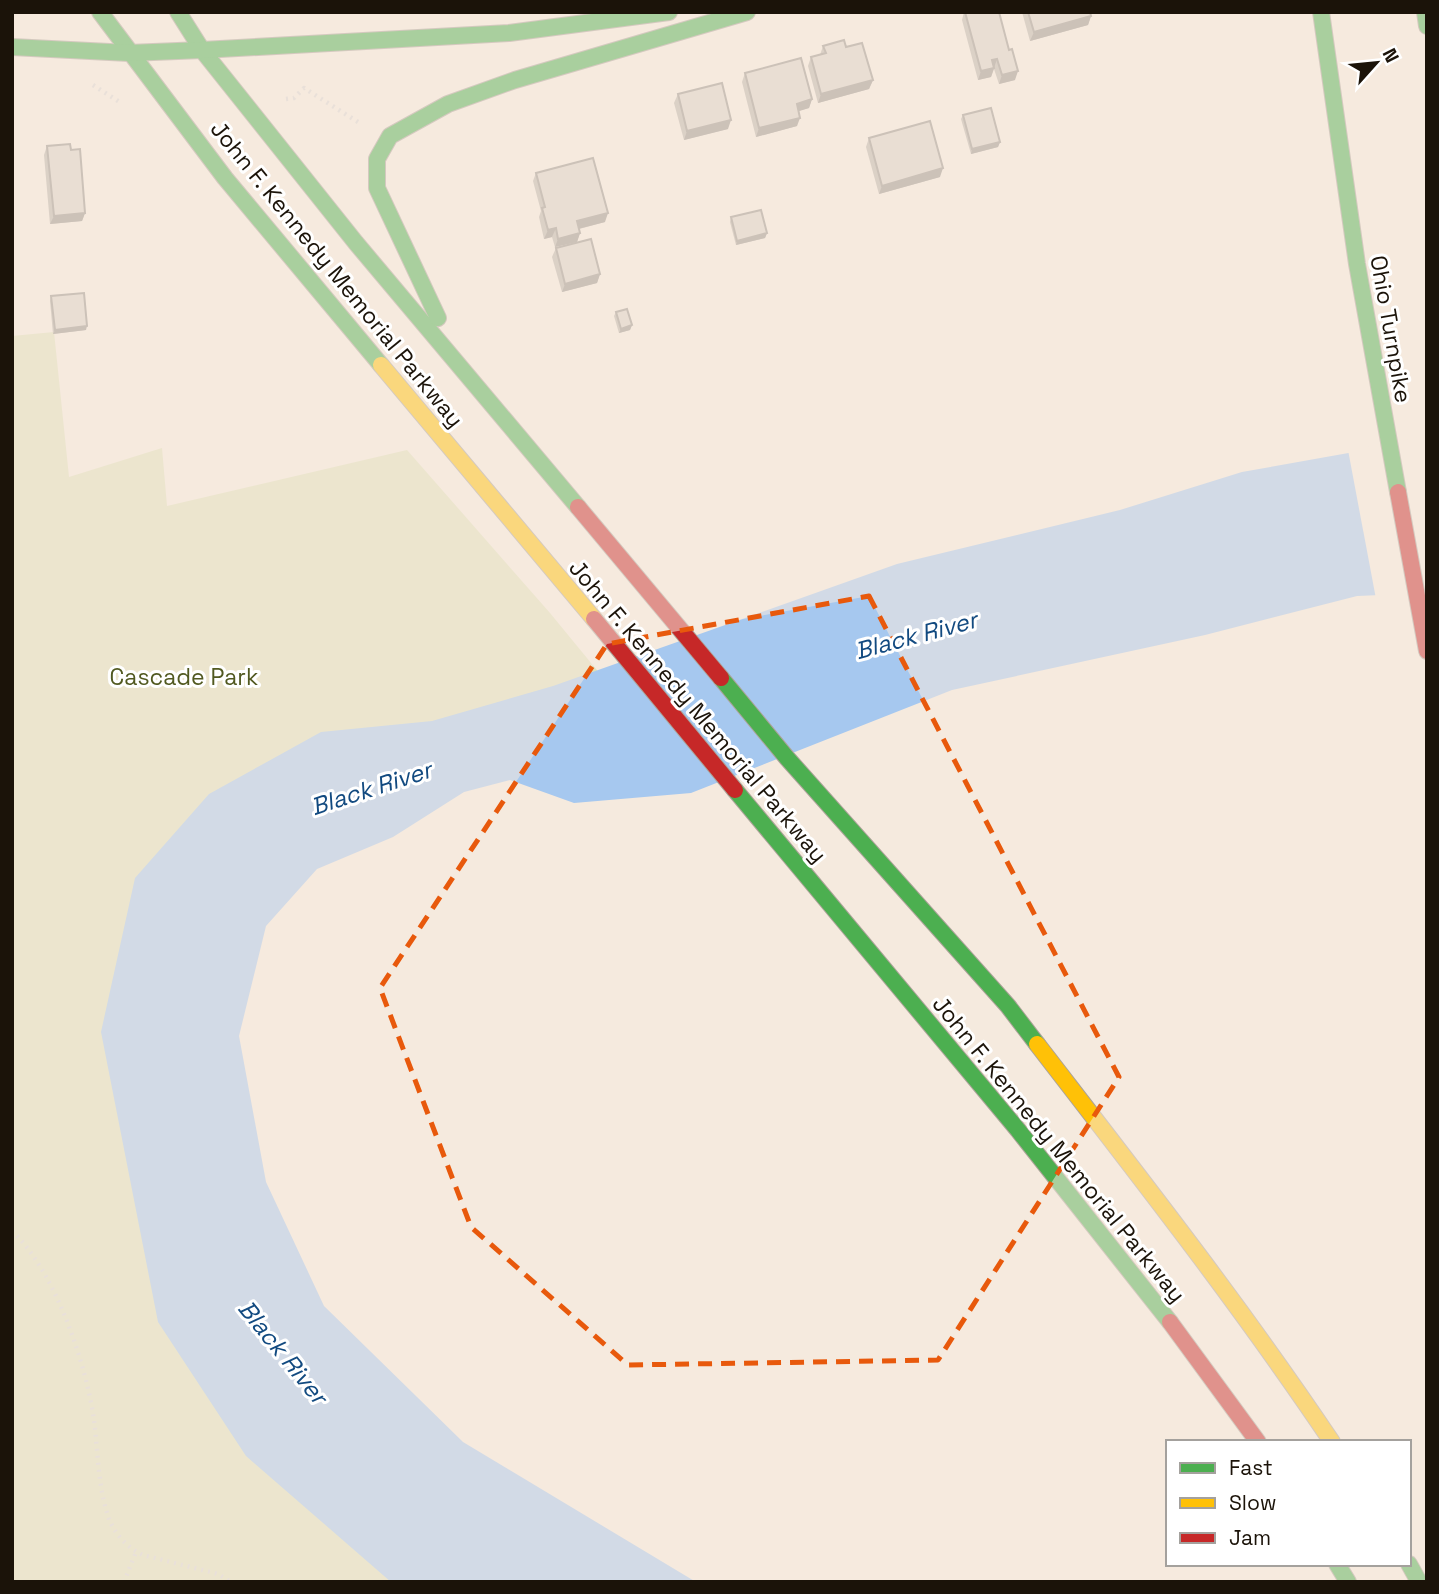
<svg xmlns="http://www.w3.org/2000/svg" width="1439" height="1594" viewBox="0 0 1439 1594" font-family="'Space Grotesk',sans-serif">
<rect width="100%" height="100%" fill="#f5eade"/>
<polygon fill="#e0e1ba" points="54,332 69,477 162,448 167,506 407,450 550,613 637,719 403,773 188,930 217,1270 549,1582 12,1582 12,336"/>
<polygon fill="#a6c8ef" points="1427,439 1427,593 1357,596 1205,635 952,690 691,793 574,803 510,780 464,792 393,837 317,869 266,926 239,1036 266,1182 324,1306 463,1442 696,1582 391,1582 246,1456 158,1322 101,1032 135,878 209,794 321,732 432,721 553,686 897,564 1120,510 1242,472"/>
<polygon fill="#f5eade" points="1427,436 1427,596 1376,599 1348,450"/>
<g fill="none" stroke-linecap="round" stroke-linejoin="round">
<g stroke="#aca399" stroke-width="18">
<g id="fast">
<polyline points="100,12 225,178 381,365"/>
<polyline points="178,12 202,50 356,243 578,507"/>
<polyline points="1321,12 1357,264 1398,492"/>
<polyline points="1425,12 1427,26"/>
<polyline points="12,47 129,53 202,50 509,33 669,12"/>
<polyline points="438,318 377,188 377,159 390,136 448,104 515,80 747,12"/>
<polyline points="721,678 787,758 1008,1006 1037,1044"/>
<polyline points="735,790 1018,1130 1170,1322"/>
<polyline points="1337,1564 1348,1582"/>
<polyline points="1409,1564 1419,1582"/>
</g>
</g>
<g stroke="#aca399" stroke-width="18">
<g id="slow">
<polyline points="381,365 594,619"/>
<path d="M1037,1044C1138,1175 1240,1305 1332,1442"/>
</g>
</g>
<g stroke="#aca399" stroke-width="18">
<g id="jam">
<polyline points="1398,492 1427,651"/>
<polyline points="578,507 721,678"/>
<polyline points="594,619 735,790"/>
<polyline points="1170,1322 1258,1442"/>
</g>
</g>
<g stroke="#dad6d2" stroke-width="4.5" stroke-dasharray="2 5" stroke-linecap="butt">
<polyline points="93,85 121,103"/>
<polyline points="286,99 294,98 304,88 358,122"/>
<path d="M12,1231C55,1271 86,1363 94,1420C98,1452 98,1486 108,1516C113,1532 127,1548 143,1555L218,1574L231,1582"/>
<polyline points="124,1582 136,1552"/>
</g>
<use href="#fast" stroke="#4caf50" stroke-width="16"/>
<use href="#slow" stroke="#ffc107" stroke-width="16"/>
<use href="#jam" stroke="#c62828" stroke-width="16"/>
</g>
<g fill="#bbb3a9">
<polygon points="964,12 999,12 1015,80 999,84 994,69 991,77 978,80 962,20"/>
<polygon points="1022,12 1090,12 1091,16 1088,25 1030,41"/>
<polygon points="823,46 846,47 873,80 869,89 818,103 808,66 811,57 820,55"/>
<polygon points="745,73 812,99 809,108 798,111 797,126 756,137 742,82"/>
<polygon points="678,94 728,129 684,140 674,103"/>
<polygon points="963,115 1000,142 998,147 971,154 961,119"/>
<polygon points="869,138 940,177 879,194 866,147"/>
<polygon points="47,146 71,150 85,213 82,221 50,224 44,155"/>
<polygon points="536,173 605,222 579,229 580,233 577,242 555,247 552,237 544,239 539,217 541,211 533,181"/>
<polygon points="731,217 767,233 765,238 736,245 730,222"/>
<polygon points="556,248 600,274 597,283 562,292 552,257"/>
<polygon points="51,296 86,330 53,334 50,301"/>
<polygon points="616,312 632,325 630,330 619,333 614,316"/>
</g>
<g fill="#99928a">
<polygon points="1091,16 1088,25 1030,41 1034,32"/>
<polygon points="997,59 991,77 978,80 981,71 992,60"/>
<polygon points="1018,71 1015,80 999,84 1002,75"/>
<polygon points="873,80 869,89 818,103 821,94"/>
<polygon points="812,99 809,108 793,113 797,104"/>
<polygon points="800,118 797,126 756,137 759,128"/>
<polygon points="731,120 728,129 684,140 687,131"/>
<polygon points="1000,142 998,147 971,154 972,149"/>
<polygon points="943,168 940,177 879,194 882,186"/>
<polygon points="85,213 82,221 50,224 54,216"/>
<polygon points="608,213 605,222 574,230 577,221"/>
<polygon points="556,228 552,237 544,239 548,230"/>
<polygon points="580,233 577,242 555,247 558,239"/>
<polygon points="767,233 765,238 736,245 737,241"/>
<polygon points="600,274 597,283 562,292 565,284"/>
<polygon points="632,325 630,330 619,333 621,329"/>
<polygon points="87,326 86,330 53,334 55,330"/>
</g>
<g fill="#dad0c5" stroke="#99928a" stroke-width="2">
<polygon points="965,12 999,12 1009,50 1012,49 1018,71 1002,75 997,59 992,60 994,68 981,71"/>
<polygon points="1028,12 1090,12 1091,16 1034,32"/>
<polygon points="844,40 846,47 862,43 873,80 821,94 811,57 826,53 823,46"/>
<polygon points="801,58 812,99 797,104 800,118 759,128 745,73"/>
<polygon points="722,83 731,120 687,131 678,94"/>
<polygon points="991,108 1000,142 972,149 963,115"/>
<polygon points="930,121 943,168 882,186 869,138"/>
<polygon points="70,144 71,150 80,149 85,213 54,216 47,146"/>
<polygon points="593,158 608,213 577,221 580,233 558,239 556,228 548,230 542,208 545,207 536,173"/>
<polygon points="761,210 767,233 737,241 731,217"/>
<polygon points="591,239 600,274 565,284 556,248"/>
<polygon points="84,293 87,326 55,330 51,296"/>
<polygon points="627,309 632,325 621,329 616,312"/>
</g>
<path d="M0 0H1439V1594H0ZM869,596L1119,1077L938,1360L628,1365L471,1227L380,988L607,644Z" fill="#f5eade" fill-opacity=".55" fill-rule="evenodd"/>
<path fill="none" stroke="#e8590c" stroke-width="5" stroke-dasharray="14 9" stroke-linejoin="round" d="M869,596L1119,1077L938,1360L628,1365L471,1227L380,988L607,644Z"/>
<g text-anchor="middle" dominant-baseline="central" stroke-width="6" stroke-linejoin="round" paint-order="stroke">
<g font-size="23" fill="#1b1309" stroke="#fff">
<text transform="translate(337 274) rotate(51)">John F. Kennedy Memorial Parkway</text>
<text transform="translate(1391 329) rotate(80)">Ohio Turnpike</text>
<text transform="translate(698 711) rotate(50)">John F. Kennedy Memorial Parkway</text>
<text transform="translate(1059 1149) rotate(51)">John F. Kennedy Memorial Parkway</text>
</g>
<g font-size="23" fill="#515920" stroke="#fff">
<text x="184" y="677">Cascade Park</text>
</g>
<g font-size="24" font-style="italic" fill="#124a80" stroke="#fff">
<text transform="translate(916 635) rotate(-15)">Black River</text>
<text transform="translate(371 788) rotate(-18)">Black River</text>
<text transform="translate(283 1352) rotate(51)">Black River</text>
</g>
</g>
<rect width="1439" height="1594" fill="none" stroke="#1b1309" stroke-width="28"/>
<rect x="1166" y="1440" width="245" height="126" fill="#ffffff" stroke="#a4a19d" stroke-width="2"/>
<rect x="1180" y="1463" width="35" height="10" fill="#4caf50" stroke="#a4a19d" stroke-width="2"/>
<text x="1229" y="1475" font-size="21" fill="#1b1309">Fast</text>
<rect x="1180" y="1498" width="35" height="10" fill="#ffc107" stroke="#a4a19d" stroke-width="2"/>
<text x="1229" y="1510" font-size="21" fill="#1b1309">Slow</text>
<rect x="1180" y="1533" width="35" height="10" fill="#c62828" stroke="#a4a19d" stroke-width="2"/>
<text x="1229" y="1545" font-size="21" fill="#1b1309">Jam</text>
<g transform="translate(1376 63) rotate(63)" stroke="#ffffff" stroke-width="5" paint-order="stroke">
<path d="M0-5L12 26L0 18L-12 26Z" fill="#1b1309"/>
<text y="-10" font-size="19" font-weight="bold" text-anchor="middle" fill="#1b1309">N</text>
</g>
</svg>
